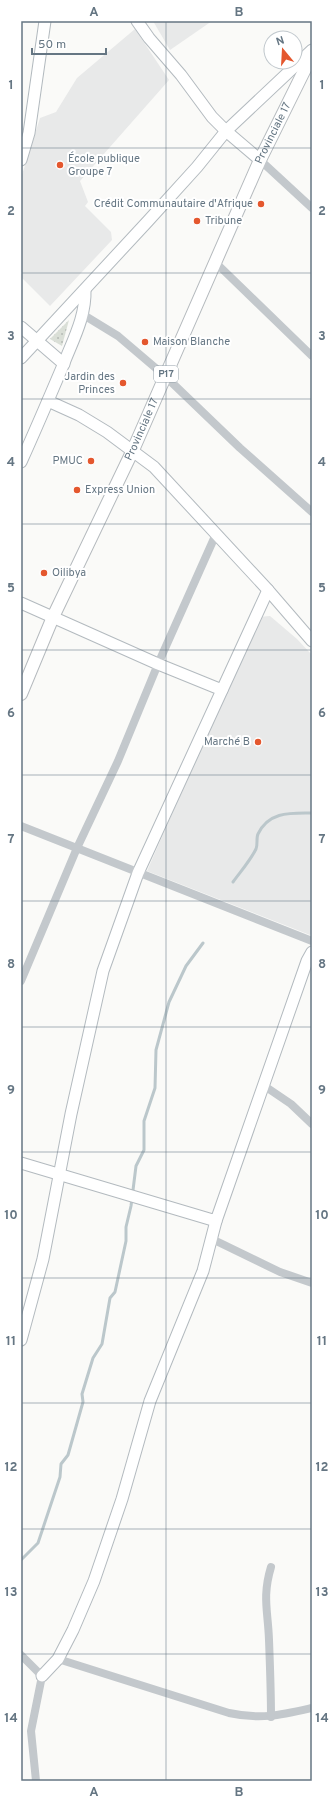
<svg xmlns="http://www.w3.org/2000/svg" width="333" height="1802" viewBox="0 0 333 1802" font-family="Overpass,sans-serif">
<defs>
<pattern id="grass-dots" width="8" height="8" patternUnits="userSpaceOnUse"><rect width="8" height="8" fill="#dadfd7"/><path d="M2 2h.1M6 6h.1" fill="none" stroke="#b4b9b4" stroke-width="1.8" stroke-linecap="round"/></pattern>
</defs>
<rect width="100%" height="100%" fill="#fafaf8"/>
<g fill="#e8e9e9">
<polygon points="153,21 212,21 170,50"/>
<polygon points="135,29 169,80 80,181 88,202 85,206 111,232 112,240 50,306 21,277 21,178 40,118 56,112 77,78"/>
<polygon points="270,616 297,639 312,655 312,932 310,935 147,871 258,617"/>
</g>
<polygon fill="url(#grass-dots)" points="69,320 62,346 50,339"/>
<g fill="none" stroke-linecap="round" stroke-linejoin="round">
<g stroke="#bbc7cb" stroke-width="3">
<path d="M233,882C241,871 250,861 256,849C258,844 256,838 258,834C269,811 291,813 312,813"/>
<polyline points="21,1560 38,1543 60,1477 61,1464 68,1455 83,1402 82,1394 93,1358 102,1344 110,1298 115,1292 126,1241 126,1227 131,1206 136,1166 144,1150 144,1121 155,1088 156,1050 169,1002 186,966 203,943"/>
</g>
<g stroke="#b3babf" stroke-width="13">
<g id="secondary">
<polyline points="137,21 149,38 181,75 212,117 226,131 260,160"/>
<polyline points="21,160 29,133 45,21"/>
<polyline points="21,327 64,364"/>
<polyline points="21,358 148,221 197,167 226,131 312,50"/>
<polyline points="48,401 79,415 107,432 154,467 268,590 312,641"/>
<path d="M21,462C36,429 50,396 64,363C73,340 86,316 85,290"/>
<polyline points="21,603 158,664 222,690"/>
<polyline points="21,1163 216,1221 307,961 312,952"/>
<polyline points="21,1340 43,1259 71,1114 103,971 138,873 268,590"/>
<polyline points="42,1676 58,1659 73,1630 94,1581 122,1499 150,1401 203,1271 216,1221"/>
</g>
</g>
<g stroke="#b5babe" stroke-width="14">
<g id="primary">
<path id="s1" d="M21,694L53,617L133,450L260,160L312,55"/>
</g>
</g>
<g stroke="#c3c8cc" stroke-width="8">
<polyline points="260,160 312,208"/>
<polyline points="215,262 312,356"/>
<polyline points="82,314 118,336 165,376 240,448 312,512"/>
<polyline points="21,826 312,941"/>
<polyline points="21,981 77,848 118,761 158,664 216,534"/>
<polyline points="263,1085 291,1104 312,1124"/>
<polyline points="212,1239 280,1272 312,1283"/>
<polyline points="21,1655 42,1676 31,1731 36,1781"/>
<path d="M58,1659L229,1713C261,1720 281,1715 312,1708"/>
<path d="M271,1717C271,1691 270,1666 269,1640C268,1611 262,1597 271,1567"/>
</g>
<use href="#secondary" stroke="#fff" stroke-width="11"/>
<use href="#primary" stroke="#fff" stroke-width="12"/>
</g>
<path fill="none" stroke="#657683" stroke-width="1" stroke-opacity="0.55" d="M166,21V1781M21,148H312M21,273H312M21,399H312M21,524H312M21,650H312M21,775H312M21,901H312M21,1027H312M21,1152H312M21,1278H312M21,1403H312M21,1529H312M21,1654H312"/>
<g fill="#e4572e" stroke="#fff" stroke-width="1.5">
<circle cx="60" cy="165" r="4"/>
<circle cx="261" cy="204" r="4"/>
<circle cx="197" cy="221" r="4"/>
<circle cx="145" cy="342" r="4"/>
<circle cx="123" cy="383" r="4"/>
<circle cx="91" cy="461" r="4"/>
<circle cx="77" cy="490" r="4"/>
<circle cx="44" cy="573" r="4"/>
<circle cx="258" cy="742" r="4"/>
</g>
<g text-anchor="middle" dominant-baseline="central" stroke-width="4" stroke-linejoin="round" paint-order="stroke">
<rect fill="#fff" stroke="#939fa8" stroke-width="1" x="154" y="366" width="24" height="16" rx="3"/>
<g font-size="10" font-weight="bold" fill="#657683">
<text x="166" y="374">P17</text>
</g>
<g font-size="11" fill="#657683" stroke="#fff">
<text stroke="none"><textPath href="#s1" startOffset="615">Provinciale 17</textPath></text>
<text stroke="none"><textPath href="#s1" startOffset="291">Provinciale 17</textPath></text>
</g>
<g font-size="11" fill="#657683" stroke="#fff" text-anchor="start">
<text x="68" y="159">École publique<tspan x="68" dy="13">Groupe 7</tspan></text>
<text x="253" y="204" text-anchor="end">Crédit Communautaire d'Afrique</text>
<text x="205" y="221">Tribune</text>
<text x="153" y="342">Maison Blanche</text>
<text x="115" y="377" text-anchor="end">Jardin des<tspan x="115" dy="13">Princes</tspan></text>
<text x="83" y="461" text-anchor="end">PMUC</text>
<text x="85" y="490">Express Union</text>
<text x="52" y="573">Oilibya</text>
<text x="250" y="742" text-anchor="end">Marché B</text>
</g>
</g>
<rect width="333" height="1802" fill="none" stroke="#ffffff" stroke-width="44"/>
<g transform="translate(283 50) rotate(342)"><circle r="19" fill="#ffffff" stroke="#c1c8cd"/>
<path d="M0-3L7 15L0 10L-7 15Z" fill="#e4572e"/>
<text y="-6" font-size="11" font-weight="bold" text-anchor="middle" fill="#657683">N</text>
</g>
<path d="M32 48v6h74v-6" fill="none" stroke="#657683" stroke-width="2"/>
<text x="38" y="48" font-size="12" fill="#657683" stroke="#ffffff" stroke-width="3" paint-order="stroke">50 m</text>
<rect x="22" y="22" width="289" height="1758" fill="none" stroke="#657683" stroke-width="1.5"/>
<g font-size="13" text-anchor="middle" font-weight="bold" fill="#657683">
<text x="94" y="16">A</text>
<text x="239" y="16">B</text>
<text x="11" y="89">1</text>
<text x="322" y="89">1</text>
<text x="11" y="215">2</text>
<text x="322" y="215">2</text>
<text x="11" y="340">3</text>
<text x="322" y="340">3</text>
<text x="11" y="466">4</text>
<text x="322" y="466">4</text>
<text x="11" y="592">5</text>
<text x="322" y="592">5</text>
<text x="11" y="717">6</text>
<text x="322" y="717">6</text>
<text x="11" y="843">7</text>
<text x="322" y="843">7</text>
<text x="11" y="968">8</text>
<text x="322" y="968">8</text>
<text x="11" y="1094">9</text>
<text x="322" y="1094">9</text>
<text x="11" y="1219">10</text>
<text x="322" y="1219">10</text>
<text x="11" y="1345">11</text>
<text x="322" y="1345">11</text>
<text x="11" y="1471">12</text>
<text x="322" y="1471">12</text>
<text x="11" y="1596">13</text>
<text x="322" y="1596">13</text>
<text x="11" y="1722">14</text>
<text x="322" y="1722">14</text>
<text x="94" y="1796">A</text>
<text x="239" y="1796">B</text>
</g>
</svg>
